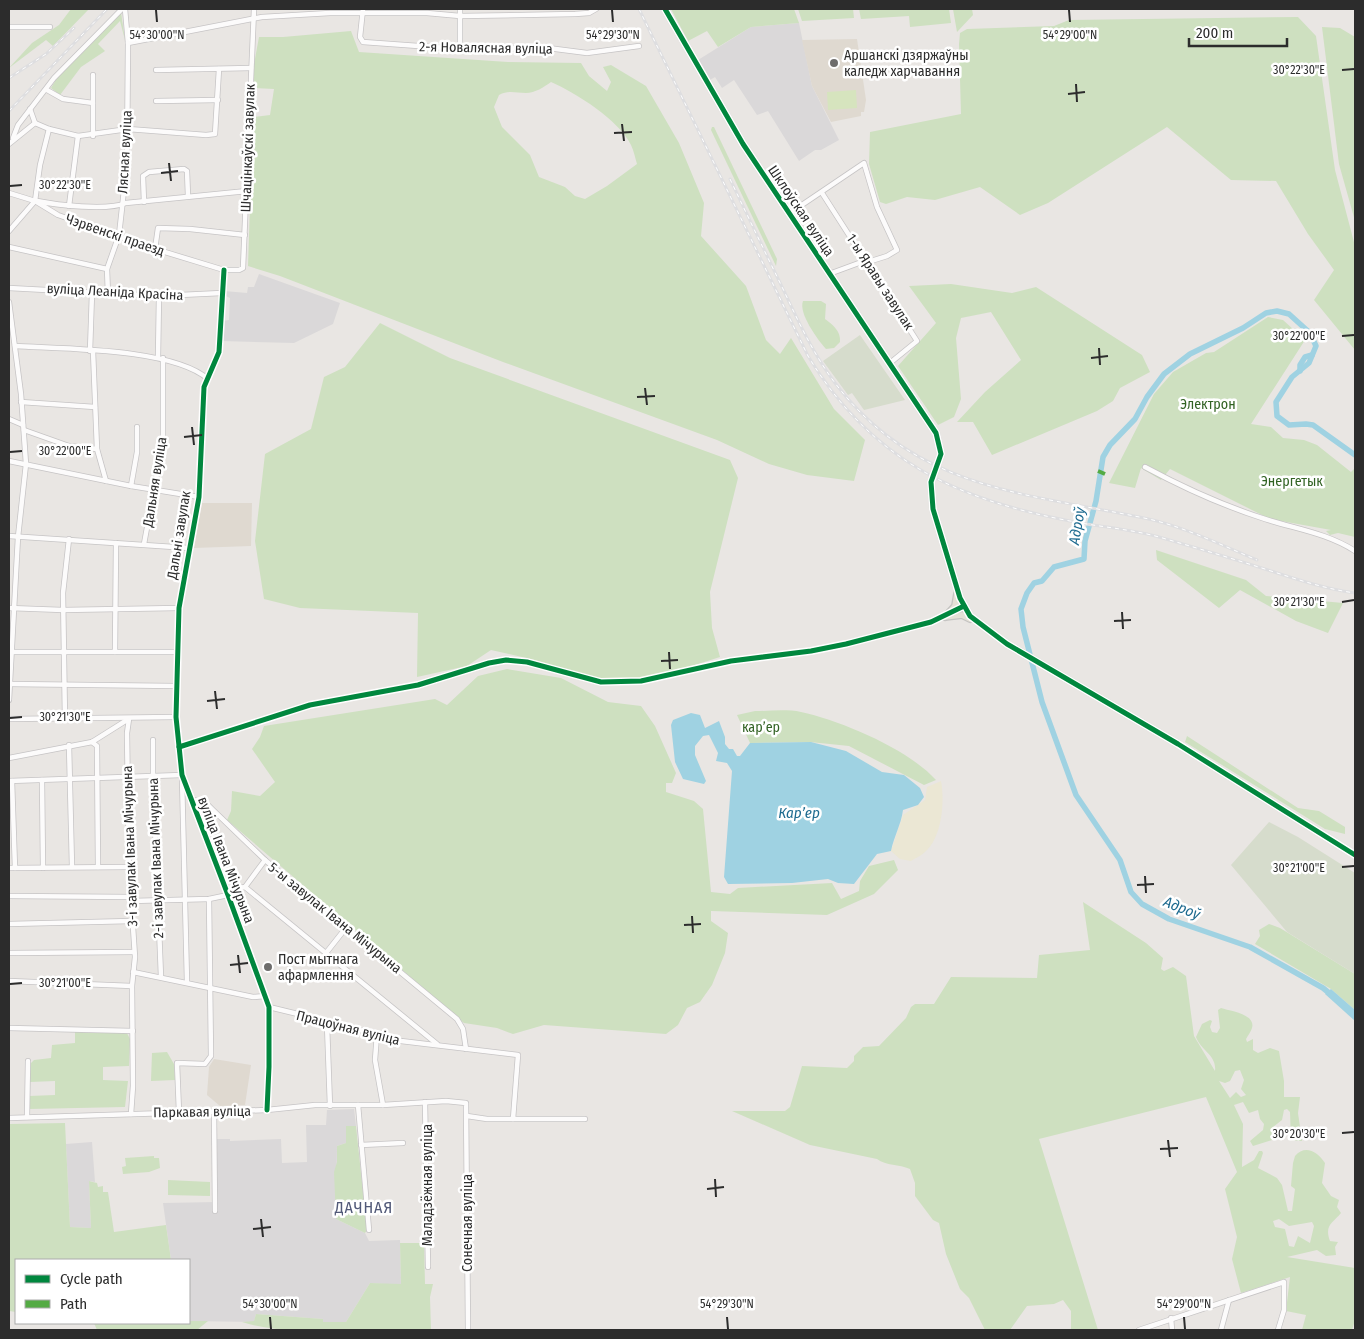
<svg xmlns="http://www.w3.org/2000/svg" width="1364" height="1339" viewBox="0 0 1364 1339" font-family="'Fira Sans Condensed',sans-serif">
<rect width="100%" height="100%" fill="#e9e6e3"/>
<g fill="#dad8d9">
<polygon points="799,23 812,86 839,140 821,150 815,150 799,161 768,111 757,115 734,80 722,88 715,77 710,80 698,60 751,27"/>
<polygon points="259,274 340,303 333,324 294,343 221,341 222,321 229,320 230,298 224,295 224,291 247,293 248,287 254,287"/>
<polygon points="354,1109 356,1126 346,1126 346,1143 337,1146 336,1219 365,1233 369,1241 400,1240 401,1285 370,1283 346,1322 323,1322 323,1319 256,1314 254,1322 189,1321 189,1260 171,1260 163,1203 217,1202 216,1139 230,1139 230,1141 281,1139 282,1163 307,1162 306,1125 326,1125 327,1110"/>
<polygon points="92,1142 95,1182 89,1181 91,1228 70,1227 66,1144"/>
</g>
<g fill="#dfd9d0">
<polygon points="857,39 866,100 864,112 861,112 861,116 831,122 812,86 802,40"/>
<polygon points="202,503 252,503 251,546 194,548"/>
<polygon points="214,1059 251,1065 245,1105 220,1106 207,1095 209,1067"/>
</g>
<g fill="#cee0c0" fill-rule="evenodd">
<polygon points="71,9 89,9 53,46 46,40 9,68 32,43 59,25"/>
<polygon points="671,9 794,9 799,23 751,27 718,47 707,31 688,41"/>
<polygon points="798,9 853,9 854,18 802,21"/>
<polygon points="859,9 949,9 951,23 910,27 909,16 861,19"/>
<polygon points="953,9 972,9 973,15 957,32"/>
<polygon points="121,12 125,40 120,21 98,44 105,51 81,67 60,95 51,88 57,78"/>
<polygon points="1298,17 1316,36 1335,170 1355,246 1355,350 1314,300 1334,270 1308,234 1276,181 1231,180 1167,127 1048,203 1020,215 980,187 935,200 907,197 886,204 880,202 869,164 870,132 961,114 959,44 960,33 967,29 1054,26 1069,20"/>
<polygon points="1322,27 1340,28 1355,37 1355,221 1339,164"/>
<path d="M351,31L359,52L508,62L581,63L589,76L607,91L611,82L603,67L611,65L646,86L679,143L704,203L701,236L746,286L766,340L780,354L791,338L834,409L865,440L854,481L807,475L769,464L717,440L503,362L280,276L248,266L253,117L270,115L274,89L254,88V64L259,37H283ZM551,82C576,93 619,120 631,145C634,151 635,158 637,164L607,186L585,199L575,196L565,187L539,177L530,155L502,127L494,107L499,95C509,90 515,93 526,93C535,93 544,87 551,82Z"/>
<polygon points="712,127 714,127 777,259 776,266 711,130"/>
<polygon points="951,284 1012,293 1036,287 1142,355 1150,372 1120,388 1113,401 1097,411 992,455 973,422 957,422 985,392 1021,360 991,312 961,318 956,338 961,399 954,417 938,425 898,366 936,323 909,286"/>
<path d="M803,301H821L826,304L825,319C833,325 841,331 840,342L834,348L826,349C818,340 798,313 803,301Z"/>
<polygon points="1268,317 1283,320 1305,340 1251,424 1271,427 1283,438 1304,440 1317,445 1351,472 1355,468 1355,537 1338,533 1330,535 1326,531 1331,530 1270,519 1170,469 1161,480 1141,468 1135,488 1109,483 1154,394 1173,372 1206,353 1214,352"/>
<polygon points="380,323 450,358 730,460 738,478 710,592 712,628 720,657 654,678 594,680 535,660 491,650 467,666 417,677 418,613 300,608 264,599 255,541 265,454 311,429 324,377 345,367"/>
<polygon points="1156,550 1246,580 1266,596 1343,603 1328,633 1296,621 1240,590 1219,608 1157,560"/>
<polygon points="507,669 561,678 608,702 641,706 655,726 676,773 672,783 666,783 666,792 694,801 703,809 711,892 730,894 738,888 832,883 841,899 859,891 860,881 869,866 894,860 898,870 874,894 827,915 711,911 711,921 728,933 725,953 712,985 700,1002 687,1008 678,1025 666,1034 544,1025 513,1034 497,1028 464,1023 227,820 231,811 232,791 260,796 275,782 252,749 260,737 264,726 435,699 447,705 478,676"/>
<path d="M755,711C770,711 787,709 801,712C842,721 908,749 936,780L924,785L849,746L810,742L750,743L737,715Z"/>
<polygon points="1187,736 1298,808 1319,811 1345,827 1345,834 1325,829 1185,742"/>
<path d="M1083,902L1146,943L1163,958L1161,969L1164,971L1173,967L1186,976L1194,1036L1215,1071C1217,1055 1201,1051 1196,1037L1202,1024L1210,1020L1212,1021L1210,1027L1212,1032L1217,1033L1220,1028L1218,1010L1221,1008C1230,1011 1256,1014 1252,1028C1251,1032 1248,1035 1246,1039L1247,1042L1253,1039V1050L1258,1053L1270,1048L1279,1051L1284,1081V1097H1300L1298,1113L1302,1141L1291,1140L1290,1112L1287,1109L1284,1110L1282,1120L1273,1127L1272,1140L1253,1146L1250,1141L1263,1130L1264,1124L1260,1119L1258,1110L1249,1113L1243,1102L1234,1105L1243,1124L1242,1167L1254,1160L1259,1151H1262L1263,1153L1258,1168L1277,1178L1282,1185L1288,1211H1292L1295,1189L1291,1186L1293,1163L1295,1156C1305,1144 1318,1152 1325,1163L1322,1183L1331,1196L1339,1200L1337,1207L1341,1213C1333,1223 1324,1225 1330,1241L1338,1242L1335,1247L1336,1255L1326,1256L1317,1250L1287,1257L1355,1268V1320L1352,1330H1302L1306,1315L1286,1311L1290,1277L1241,1293L1232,1259L1237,1237L1225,1189L1237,1172L1206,1097L1039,1139L1098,1330H1071V1311L1063,1300L1054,1304L1027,1306L1010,1330H985L969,1298L960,1289L946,1254L939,1223L933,1220L915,1196V1183L910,1169C899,1164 886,1166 877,1159L810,1145L732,1111H785L790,1107L802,1066L847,1068L854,1061V1056L863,1047L879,1046L906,1018L911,1007L915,1004H934L951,977L1037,978L1039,955L1090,950ZM1240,1070L1244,1080L1241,1089L1246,1095L1241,1097L1236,1092L1230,1098L1219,1081L1225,1083L1230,1081L1235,1071ZM1279,1219L1289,1226L1312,1222L1314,1226L1310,1243L1298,1236L1294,1247L1289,1246L1285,1229L1275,1227L1273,1221Z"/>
<polygon points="1269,924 1280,928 1355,974 1355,1010 1331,989 1255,944 1260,936 1259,930"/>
<polygon points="75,1032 127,1033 130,1039 129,1066 103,1067 103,1080 128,1081 125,1107 29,1109 29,1096 55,1095 55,1081 30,1082 29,1065 34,1060 51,1058 52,1045 75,1043"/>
<polygon points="167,1052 174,1064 175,1080 151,1081 152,1053"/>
<polygon points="65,1123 70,1227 91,1228 89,1181 97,1183 98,1187 103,1186 103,1192 108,1192 114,1232 166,1225 171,1260 16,1260 16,1312 9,1311 9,1124"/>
<polygon points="346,1126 356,1126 367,1230 365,1233 336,1219 334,1172 337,1162 337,1146 346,1143"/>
<polygon points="154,1156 154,1158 159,1158 160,1168 149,1172 123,1174 122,1167 126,1166 125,1158"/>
<polygon points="168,1180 210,1182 210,1196 168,1195"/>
<path d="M400,1243H424L425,1284H433L430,1297L431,1330C377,1330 293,1338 242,1322L254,1321L256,1314L323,1319V1322H346L370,1283L401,1284Z"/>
<polygon points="189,1321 208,1321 197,1330 97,1330 94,1323"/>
</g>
<path fill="#ebe7d4" d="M941,781C945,801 942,838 925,852C921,856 915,858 911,861L900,859L891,851L903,815L925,800L927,787Z"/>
<g fill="#d6dccc">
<polygon points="860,335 905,400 864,410 852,393 848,395 823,361"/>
<polygon points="1269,822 1298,837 1355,873 1355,974 1287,932 1231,865"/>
</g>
<polygon fill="#d6e4be" points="856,90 857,108 828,110 827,92"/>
<g fill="#9fd2e2">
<path d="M691,713L700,715L705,728L719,721L725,737V744L729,749H733L737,756H740L750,743L811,742L846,751L882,772L904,775L920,788L924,797L918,805L903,810C901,825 894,836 891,851L877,854L854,884L838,883L828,879L792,883L728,884L724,877L732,771L727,763L716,761L718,753L709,735L703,736L695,746V755L706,781L704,784L683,779L675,762L671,725L673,720Z"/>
<polygon points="1331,989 1355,1010 1355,1021 1325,994"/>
</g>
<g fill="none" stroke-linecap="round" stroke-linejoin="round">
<g stroke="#9fd2e2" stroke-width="5.5">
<polyline points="1300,371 1300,365 1305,357 1312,355"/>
<polyline points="1334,997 1323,988 1250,947 1169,919 1142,904 1131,892 1120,860 1076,795 1042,702 1023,627 1021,609 1027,593 1034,583 1042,581 1054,567 1084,559 1085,541 1096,501 1103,457 1110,445 1135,419 1147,397 1164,374 1190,354 1243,328 1266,313 1277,311 1289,314 1310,333 1316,346 1309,363 1292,377 1276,402 1277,416 1289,425 1306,424 1313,425 1355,455"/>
</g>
<g stroke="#c6c4c5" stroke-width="6">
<g id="minor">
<polyline points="363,9 360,37 363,42 460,49 548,48 587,53 639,46"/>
<polyline points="460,9 460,49"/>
<polyline points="9,27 50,27"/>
<polyline points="128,43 262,17 330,13 427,13 460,16 575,14 589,13 596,9"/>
<polyline points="156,70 251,68"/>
<polyline points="47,90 63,99 93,103"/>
<polyline points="156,101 218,100"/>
<polyline points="30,109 35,123"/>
<polyline points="93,136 93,75"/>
<polyline points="13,138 18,125 54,78 122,9"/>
<polyline points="9,144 35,123 49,129 78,136 128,129 206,135 215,134 219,69"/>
<polyline points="9,193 35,201 58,215 155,249 224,270 239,270 243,268 254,9"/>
<polyline points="822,193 917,341 890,363"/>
<polyline points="35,201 40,165 49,129"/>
<path d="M37,201C57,205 107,211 126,203L247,191"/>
<polyline points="144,202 143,176 149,172 184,169 187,171 188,196"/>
<polyline points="69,206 78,136"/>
<polyline points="790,213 864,163 877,207 897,250 887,256 868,262"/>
<polyline points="9,231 35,201"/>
<polyline points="9,247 107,269"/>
<polyline points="155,249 158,228 190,229 245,235"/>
<polyline points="224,270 219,352 204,387 199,497 179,608 176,717 182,775 228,895 269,1007 269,1067 267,1110"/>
<polyline points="829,274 867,260"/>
<polyline points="9,288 159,296 222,293"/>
<polyline points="108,294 107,269 119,235 127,163 128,43 125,9"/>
<polyline points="9,302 21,394 26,464 18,537 9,700"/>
<path d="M15,346C64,349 172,348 208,379"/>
<polyline points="90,351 92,293"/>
<polyline points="93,351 97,449 106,481"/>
<polyline points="158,357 159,296"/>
<polyline points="21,402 95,407"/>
<polyline points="9,419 23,425"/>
<polyline points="24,430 69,446 97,449"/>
<polyline points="9,461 131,486 199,497"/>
<path d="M1145,467C1184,488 1224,506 1265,519C1296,529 1327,533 1355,551"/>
<polyline points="131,486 137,452 137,427"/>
<polyline points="9,536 189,548"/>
<polyline points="144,544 163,441 163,358"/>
<polyline points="9,608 63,610 179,608"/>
<polyline points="10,652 176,652"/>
<polyline points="115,652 116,543"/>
<polyline points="9,684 176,686"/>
<polyline points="9,719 176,717"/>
<polyline points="129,719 127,733 129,867 135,957 132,986 133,1086 131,1114"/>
<polyline points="65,720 63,593 69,539"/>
<polyline points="153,740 153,777 161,977"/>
<polyline points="92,742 97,746 98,867"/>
<polyline points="69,745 72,867"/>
<polyline points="179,747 310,705 418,685 489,663 506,660 527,662 601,682 641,681 731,661 811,651 846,644 931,622 964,606"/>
<polyline points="9,758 92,742 127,720"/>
<polyline points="182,778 187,982"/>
<polyline points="42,780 43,868"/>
<polyline points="9,781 182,775"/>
<polyline points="12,781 15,868"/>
<polyline points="190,799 207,804 213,810 265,860 457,1019 463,1029 466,1049"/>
<polyline points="9,868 129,867"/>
<polyline points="245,887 265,860"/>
<polyline points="227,890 245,887 437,1044"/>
<polyline points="9,896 131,897"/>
<polyline points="131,901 209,899 228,895"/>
<polyline points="9,924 132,921"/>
<polyline points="9,953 134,952"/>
<polyline points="326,953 345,929"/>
<polyline points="133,972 253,997 265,996"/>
<polyline points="9,981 132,986"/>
<polyline points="269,1007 314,1018 330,1026 373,1032 401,1041 518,1055 513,1119"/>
<polyline points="327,1025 330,1106"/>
<polyline points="9,1028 133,1031"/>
<polyline points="377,1034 375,1060 383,1105"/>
<polyline points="425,1102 428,1267"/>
<polyline points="358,1105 369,1230"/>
<polyline points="214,1111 215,1211"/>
<polyline points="179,1112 177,1063 205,1064 211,1056 209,899"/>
<polyline points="467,1116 487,1119 585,1119"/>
<polyline points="27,1117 28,1061"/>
<polyline points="9,1118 267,1110 315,1105 383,1105 446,1101 466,1103 468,1330"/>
<polyline points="361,1145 403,1143"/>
<polyline points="1171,1318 1172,1330"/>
<polyline points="1139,1330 1284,1282 1284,1310 1278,1330"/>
<polyline points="1221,1330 1229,1300"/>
</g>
</g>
<g stroke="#c5c4c2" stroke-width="8">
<g id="major">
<polyline points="665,9 743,144 936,433 941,454 931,482 933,509 960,598 970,616 1007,644 1178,744 1355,855"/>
<polyline points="945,617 962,615 970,619"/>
<polyline points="945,617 955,606 957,594"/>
</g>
</g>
<use href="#minor" stroke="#fcfbfb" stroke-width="4.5"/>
<use href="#major" stroke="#e5e1d6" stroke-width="5.5"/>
<g stroke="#dedee0" stroke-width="3">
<g id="rail">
<path d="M639,9L808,356C871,460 955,499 1070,521C1100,527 1130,529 1159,537C1197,548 1234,559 1271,571C1299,580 1326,589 1355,593"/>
<polyline points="9,78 46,54 74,28"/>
<polyline points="9,111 107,9"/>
<path d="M730,179C748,217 766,254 784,291C799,323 814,355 835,383C916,490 1025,493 1144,518C1183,526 1221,545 1257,560"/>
</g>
</g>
<use href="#rail" stroke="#fff" stroke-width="1" stroke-dasharray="4" stroke-linecap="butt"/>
<polyline stroke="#54ab44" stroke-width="4" stroke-dasharray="8 4" stroke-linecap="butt" points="1098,471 1105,474"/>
<g stroke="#fff" stroke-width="8">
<g id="cycleway">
<polyline points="665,9 743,144 936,433 941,454 931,482 933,509 960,598 970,616 1007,644 1178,744 1355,855"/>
<polyline points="224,270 219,352 204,387 199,497 179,608 176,717 182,775 228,895 269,1007 269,1067 267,1110"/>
<polyline points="179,747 310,705 418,685 489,663 506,660 527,662 601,682 641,681 731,661 811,651 846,644 931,622 964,606"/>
</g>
</g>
<use href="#cycleway" stroke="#00873e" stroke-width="5"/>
</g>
<path fill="none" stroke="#2c2c2c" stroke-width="2" d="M156,10L157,22M612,10L613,22M1069,10L1070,22M1342,70L1354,69M1076,84L1077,102M1068,94L1085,92M622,124L624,141M614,133L632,132M169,163L171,181M161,173L178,171M10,186L22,185M1342,336L1354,335M1099,348L1100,365M1091,358L1108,356M645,388L647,405M637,397L655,396M192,427L194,445M184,437L202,435M10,452L22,451M1342,602L1354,600M1122,612L1123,629M1114,621L1131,620M669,652L670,669M661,661L678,660M215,691L217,709M207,701L225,699M10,718L22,717M1342,867L1354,866M1145,876L1146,893M1137,885L1154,884M692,916L693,933M684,925L701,924M238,955L240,973M230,965L248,963M10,984L22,983M1342,1133L1354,1132M1168,1140L1170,1157M1160,1149L1178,1148M715,1179L716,1197M707,1189L724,1187M261,1219L263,1237M253,1229L271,1227M270,1317L271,1329M727,1317L728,1329M1184,1317L1185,1329"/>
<g fill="#6e6d6c" stroke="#fff" stroke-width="2">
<circle cx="834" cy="63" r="5"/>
<circle cx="268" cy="967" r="5"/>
</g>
<g text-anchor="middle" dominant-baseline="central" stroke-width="5" stroke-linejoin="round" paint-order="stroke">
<g font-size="14" fill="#2c2c2c" stroke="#fff">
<text transform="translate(486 48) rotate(1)">2-я Новалясная вуліца</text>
<text transform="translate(248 148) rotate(-88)">Шчацінкаўскі завулак</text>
<text transform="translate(125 152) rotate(-87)">Лясная вуліца</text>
<text transform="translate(801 211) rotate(56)">Шклоўская вуліца</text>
<text transform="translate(115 235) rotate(19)">Чэрвенскі праезд</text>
<text transform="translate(880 282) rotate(57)">1-ы Яравы завулак</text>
<text transform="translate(115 292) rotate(3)">вуліца Леаніда Красіна</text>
<text transform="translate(155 482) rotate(-81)">Дальняя вуліца</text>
<text transform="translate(179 535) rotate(-81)">Дальні завулак</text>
<text transform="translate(130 846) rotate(-92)">3-і завулак Івана Мічурына</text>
<text transform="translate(156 858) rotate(-92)">2-і завулак Івана Мічурына</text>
<text transform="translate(226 860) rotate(69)">вуліца Івана Мічурына</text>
<text transform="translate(335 918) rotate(39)">5-ы завулак Івана Мічурына</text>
<text transform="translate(348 1028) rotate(14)">Працоўная вуліца</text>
<text transform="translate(202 1112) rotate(-1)">Паркавая вуліца</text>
<text transform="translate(427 1185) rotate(-90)">Маладзёжная вуліца</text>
<text transform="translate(467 1223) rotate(-90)">Сонечная вуліца</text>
</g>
<g font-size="14" fill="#2c2c2c" stroke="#fff" text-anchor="start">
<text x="844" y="55">Аршанскі дзяржаўны<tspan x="844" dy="16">каледж харчавання</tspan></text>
<text x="278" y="959">Пост мытнага<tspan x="278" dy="16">афармлення</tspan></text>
</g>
<g font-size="14" fill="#316223" stroke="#fff">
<text x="1208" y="404">Электрон</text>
<text x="1292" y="481">Энергетык</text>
<text x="761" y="727">карʼер</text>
</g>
<g font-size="15" font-style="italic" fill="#1d6a8f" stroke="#fff">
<text transform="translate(1077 526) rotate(-80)">Адроў</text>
<text x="799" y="813">Карʼер</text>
<text transform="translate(1182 908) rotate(22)">Адроў</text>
</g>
<g font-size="16" letter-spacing="1" fill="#515978" stroke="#fff">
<text x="364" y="1207">ДАЧНАЯ</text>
</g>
</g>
<g font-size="12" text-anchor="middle" fill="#2c2c2c" stroke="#fff" stroke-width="5" stroke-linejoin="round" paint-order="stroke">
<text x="157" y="39">54°30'00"N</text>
<text x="613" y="39">54°29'30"N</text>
<text x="1070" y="39">54°29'00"N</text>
<text x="1299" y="74">30°22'30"E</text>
<text x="65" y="189">30°22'30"E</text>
<text x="1299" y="340">30°22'00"E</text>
<text x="65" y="455">30°22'00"E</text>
<text x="1299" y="606">30°21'30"E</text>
<text x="65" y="721">30°21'30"E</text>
<text x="1299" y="872">30°21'00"E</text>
<text x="65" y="987">30°21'00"E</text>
<text x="1299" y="1138">30°20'30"E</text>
<text x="270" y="1308">54°30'00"N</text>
<text x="727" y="1308">54°29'30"N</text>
<text x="1184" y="1308">54°29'00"N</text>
</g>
<rect width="1364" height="1339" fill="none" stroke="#2c2c2c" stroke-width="20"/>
<rect x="15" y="1259" width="175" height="65" fill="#ffffff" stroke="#ababab"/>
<rect x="25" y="1275" width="25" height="8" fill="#00873e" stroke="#ababab"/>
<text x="60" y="1284" font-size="15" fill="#2c2c2c">Cycle path</text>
<rect x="25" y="1300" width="25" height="8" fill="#54ab44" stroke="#ababab"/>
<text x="60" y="1309" font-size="15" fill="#2c2c2c">Path</text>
<path d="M1189 38v8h98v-8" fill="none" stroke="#2c2c2c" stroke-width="2.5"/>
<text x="1196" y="38" font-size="15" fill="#2c2c2c" stroke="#ffffff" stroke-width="4" paint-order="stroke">200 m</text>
</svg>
